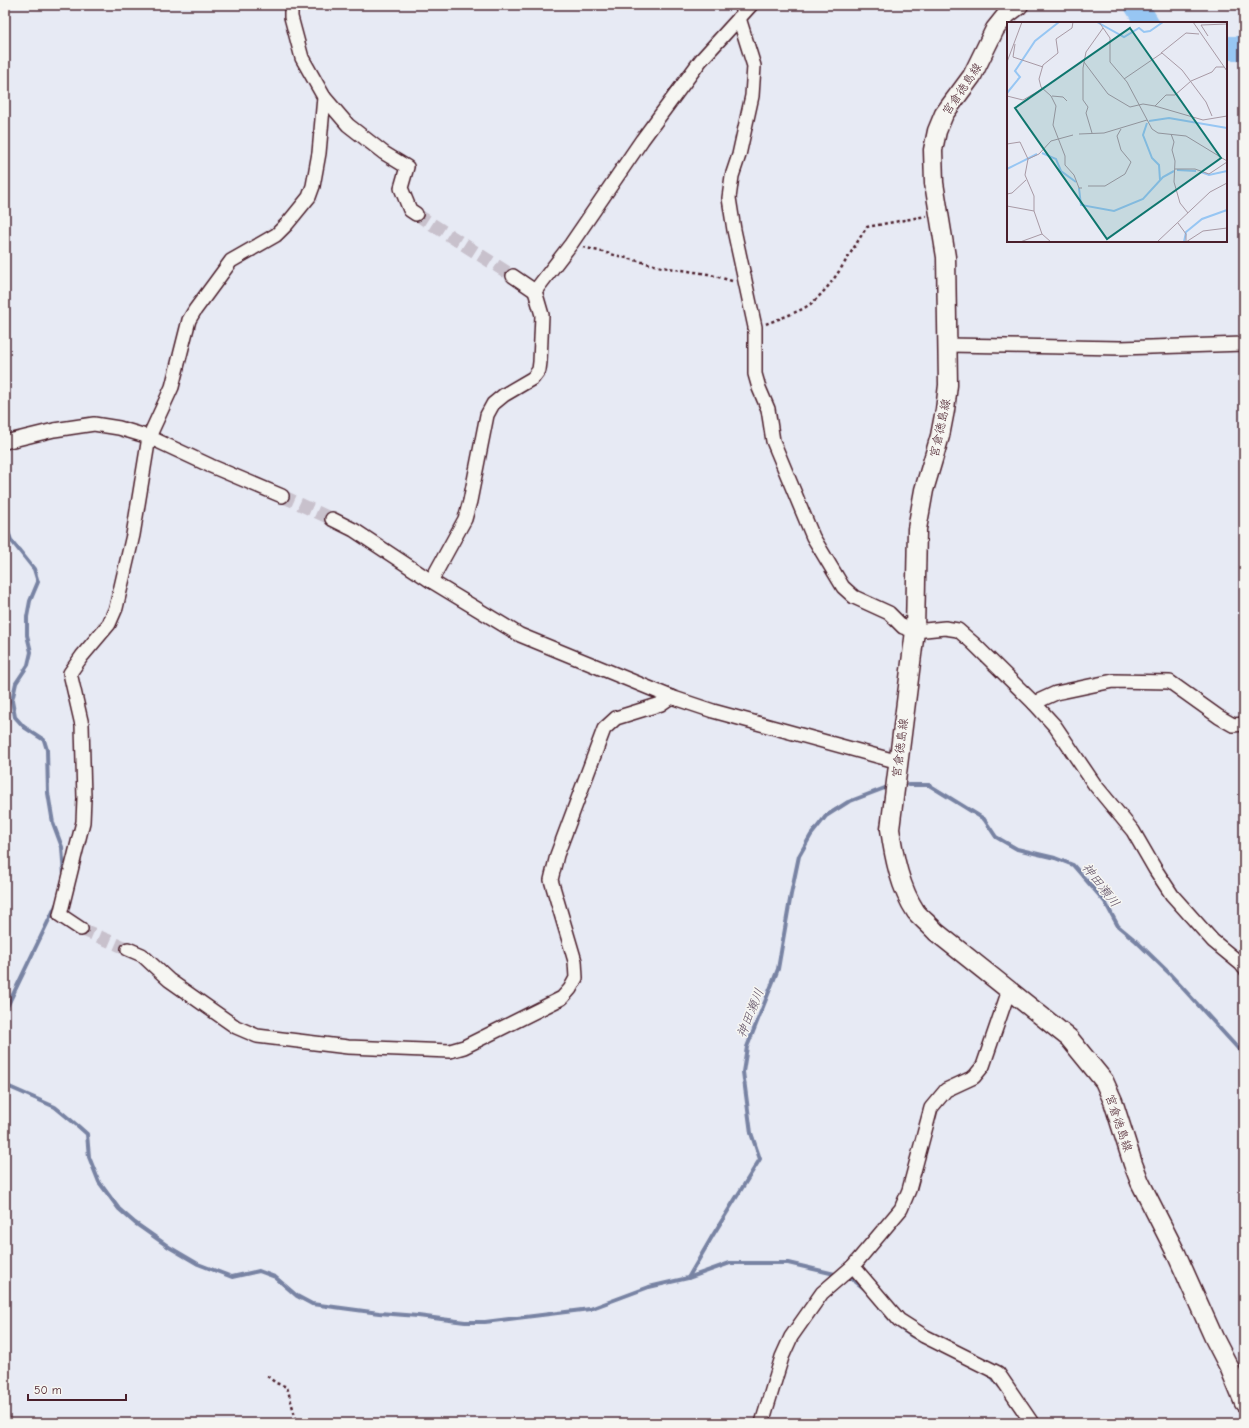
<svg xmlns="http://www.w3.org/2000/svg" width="1249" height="1428" viewBox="0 0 1249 1428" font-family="'Comic Neue','Klee One',sans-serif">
<rect width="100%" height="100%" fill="#e7eaf4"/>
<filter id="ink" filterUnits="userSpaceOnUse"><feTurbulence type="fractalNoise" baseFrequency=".025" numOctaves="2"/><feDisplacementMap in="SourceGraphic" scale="8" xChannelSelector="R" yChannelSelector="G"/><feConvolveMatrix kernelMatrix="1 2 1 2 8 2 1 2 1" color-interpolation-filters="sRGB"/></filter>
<g filter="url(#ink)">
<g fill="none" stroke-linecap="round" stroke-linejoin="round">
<g stroke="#7883a3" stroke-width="4">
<polyline points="5,524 11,540 34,569 38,582 30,601 27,617 27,635 31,652 28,665 16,683 12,701 15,717 24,727 44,740 47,750 48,793 53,823 62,847 64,875"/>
<polyline points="908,785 929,785 984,819 996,837 1017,849 1055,858 1073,865 1105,902 1118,926 1136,941 1168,972 1244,1055"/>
<polyline points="5,1011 58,901"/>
<polyline points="5,1085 55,1107 78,1126 87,1134 89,1157 99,1182 119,1209 135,1223 169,1247 198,1264 232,1277 259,1271 275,1277 297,1296 312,1304 379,1313 418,1316 465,1322 485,1322 590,1309 649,1287 688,1278 730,1263 788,1263 839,1275"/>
<polyline points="845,1277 852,1279 865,1289"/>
<polyline points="688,1278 713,1235 760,1159 751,1133 743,1072 747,1047 778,969 791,894 799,856 811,835 826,816 848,802 890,786"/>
<path d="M880,1308C892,1323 906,1334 923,1342"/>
<polyline points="988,1375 992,1377 1000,1387"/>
</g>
<g stroke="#97c6f3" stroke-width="24">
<polyline points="1136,5 1147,23"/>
<polyline points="1226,48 1244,48"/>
</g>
<g stroke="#c8c1cc" stroke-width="13" stroke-dasharray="13 6" stroke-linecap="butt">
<polyline points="416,214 513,276"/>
<polyline points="282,496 332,519"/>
<polyline points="81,929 128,949"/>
</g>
<g stroke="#4a1f2b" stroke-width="16">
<g id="minor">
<polyline points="739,18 754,66 752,96 739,155 732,176 729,198 734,230 755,327 755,374 759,388 768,409 773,441 813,537 843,587 854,597 889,613 903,627 915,631 945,628 958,630 973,643 1034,703 1055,726 1095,785 1133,831 1155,869 1172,895 1213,941 1241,964 1244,968"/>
<polyline points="324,97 348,125 384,153 407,167 401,188 410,210 416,214"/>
<polyline points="513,276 535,291"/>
<polyline points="947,345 1120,348 1244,344"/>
<polyline points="5,442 54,430 94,424 119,428 149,437 211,466 282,496"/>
<polyline points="332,519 354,530 431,581 520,635 671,697 713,711 757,723 899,762"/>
<polyline points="431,581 465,519 470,501 487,415 493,404 504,395 533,378 539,370 540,362 542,315 535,291 571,244 642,140 701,60 751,5"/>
<polyline points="1034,703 1056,693 1113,681 1170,682 1219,717 1233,725 1244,724"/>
<polyline points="81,929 60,915 83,822 84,798 82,725 70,673 82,656 109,624 116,608 133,535 149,437 172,387 189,320 195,310 231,261 276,235 287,224 309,197 313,186 319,153 324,97 302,58 291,17 291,5"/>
<polyline points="128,949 142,955 169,980 236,1027 257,1036 348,1047 450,1051 464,1047 562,998 570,989 576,978 575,961 551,880 557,855 604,729 616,718 661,704 671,697"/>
<polyline points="853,1266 899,1320 924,1336 998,1373 1032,1423"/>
<polyline points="762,1423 782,1357 791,1337 822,1293 853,1266 901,1209 909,1190 931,1108 946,1090 974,1077 983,1066 1009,990"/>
</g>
</g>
<g stroke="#4a1f2b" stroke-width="21">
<path id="secondary" d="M1019,5L1007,14L995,29L972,76L944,114L937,131L933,150L934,183L946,257L948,385L945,410L940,436L924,490L917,529L915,631L890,829C894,857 900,888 916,912C922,919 930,925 936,932L1069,1038L1104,1081L1113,1101L1133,1164L1140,1182L1176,1253L1214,1338L1230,1369L1244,1403"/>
</g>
<g stroke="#4a1f2b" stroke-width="2.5" stroke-dasharray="3 3" stroke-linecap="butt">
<polyline points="583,247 662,267 708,274 732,281"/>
<path d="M766,324C780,318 801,312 813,302C836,282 850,252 867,227L926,216"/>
<polyline points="267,1376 276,1383 287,1387 297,1423"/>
</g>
<use href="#minor" stroke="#f6f6f2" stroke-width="13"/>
<use href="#secondary" stroke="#f6f6f2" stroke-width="18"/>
</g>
</g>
<g text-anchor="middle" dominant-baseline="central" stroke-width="3" stroke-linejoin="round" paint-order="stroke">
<g font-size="12" fill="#4a1f2b" stroke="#f6f6f2">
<text transform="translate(962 89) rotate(-56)">宮倉徳島線</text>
<text transform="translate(940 428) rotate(-78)">宮倉徳島線</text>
<text transform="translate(900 748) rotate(-83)">宮倉徳島線</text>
<text transform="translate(1119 1123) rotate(71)">宮倉徳島線</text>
</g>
<g font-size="13" font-style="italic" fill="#615167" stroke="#f6f6f2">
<text transform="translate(1101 885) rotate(52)">神田瀬川</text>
<text transform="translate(750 1013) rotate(-68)">神田瀬川</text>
</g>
</g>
<g transform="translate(1007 22)">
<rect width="220" height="220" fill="#e7eaf4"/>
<path fill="none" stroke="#97c6f3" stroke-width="2" d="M90,0L117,15L132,6L137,10L143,9L156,0M0,71L13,55L8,49L28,19L52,0M142,99L162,96L220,106M140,101L136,113L145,136L152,143L153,158M35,131L49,137L54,149L69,160M0,147L30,132M170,148L189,149M194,150L202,153L220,149M72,166L74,183L107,189L136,177L156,155L167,149M177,220L179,210L195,197L220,188"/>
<path fill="none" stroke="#a899a4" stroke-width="1" d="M66,0L65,6L49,17L51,31L36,43L32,57L34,65L44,74L49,84L46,103L58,134V143L67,153L72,166H75M92,0L103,16V40L120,60L145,107L151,111L179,114L220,139M186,0L220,49M201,14L194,3L220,2M8,22L6,35L36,45M154,31L179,11L192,12M0,40L15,0M77,40L101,72L123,85L136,82L148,84L196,98L220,94M117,57L155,31L175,48L199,80L205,94M0,74L16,78L35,67M45,74L56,75L60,79M148,84L159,73H168L184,59L205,50L209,45H217M85,111L79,91L81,85L76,78V46L79,30L96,6M72,112L97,111L140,98M164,112L167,120L165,128L168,139L167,160L173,181L181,191M0,122L13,120L21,137L32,132L44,119L66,113M21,137L18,153L27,174V189M168,147H188L202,152L220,140M81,164H98L118,152L124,140L114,128L110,114L114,107M0,172L5,171L19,158M0,184L27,189L35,212L44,220M171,201L179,212V219M13,220L35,212M150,220L203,170L220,161M179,220L196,209L220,206"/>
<path fill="#0f766e" fill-opacity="0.15" stroke="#0f766e" stroke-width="2" d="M123,6L214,136L100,217L8,86Z"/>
<rect width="220" height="220" fill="none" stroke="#4a1f2b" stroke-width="2"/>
</g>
<rect width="1249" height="1428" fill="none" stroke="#f6f6f2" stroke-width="20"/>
<rect x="10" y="10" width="1229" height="1408" fill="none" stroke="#4a1f2b" stroke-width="1.5" filter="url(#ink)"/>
<path d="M28 1394v6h98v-6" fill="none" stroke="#4a1f2b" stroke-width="2"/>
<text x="34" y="1394" font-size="12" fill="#4a1f2b" stroke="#f6f6f2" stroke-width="3" paint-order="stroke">50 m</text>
</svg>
